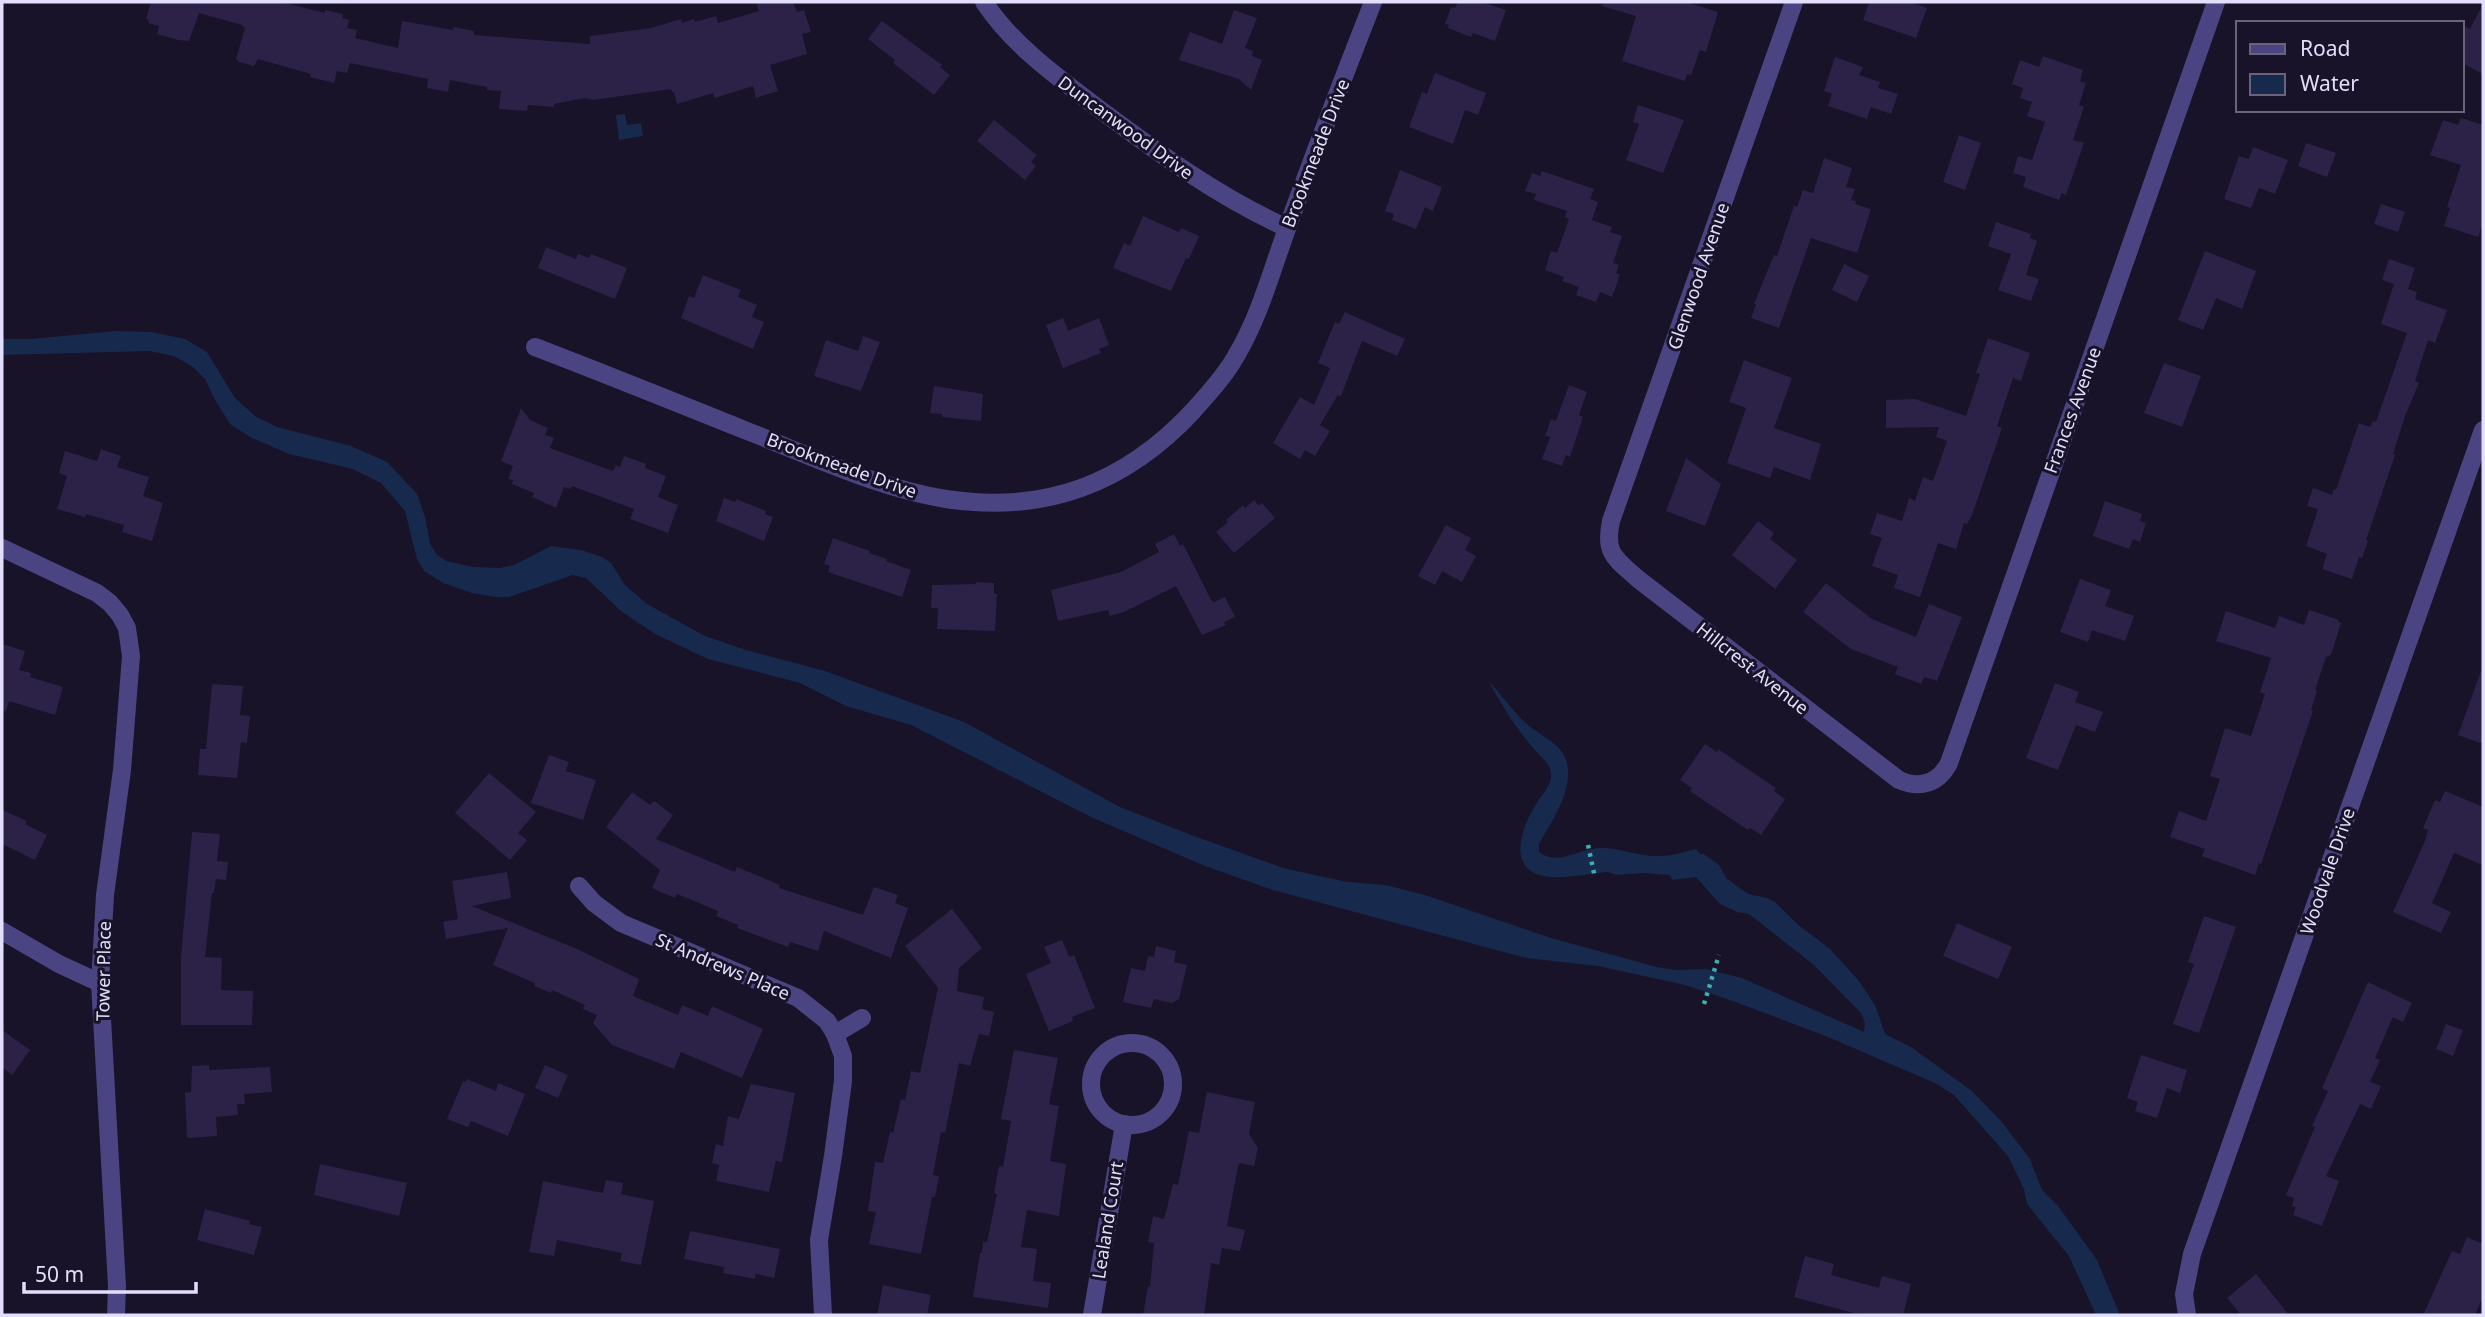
<svg xmlns="http://www.w3.org/2000/svg" width="2485" height="1317" viewBox="0 0 2485 1317" font-family="'Noto Sans',sans-serif">
<rect width="100%" height="100%" fill="#181328"/>
<g fill="#17294d">
<polygon points="625,114 627,125 641,123 643,136 619,140 616,115"/>
<path d="M115,331L151,332L185,339L207,352L235,398L255,416L277,427L351,446L387,462L417,494L425,517L430,544L437,555L446,561L473,567L500,568L514,565L551,546L581,550L602,557L611,563L624,584L647,604L705,636L746,650L825,671L964,722L1120,807L1194,836L1283,868L1347,882L1386,885L1425,895L1551,938L1657,967L1676,970L1706,969L1742,978L1864,1032L1865,1023L1861,1013L1814,965L1749,914L1737,912L1720,904L1696,877L1672,880L1670,875L1643,873L1617,875L1608,872C1590,873 1561,880 1544,876C1507,869 1521,828 1535,806C1540,796 1553,785 1551,773C1550,764 1542,758 1536,751C1516,729 1502,706 1488,680C1500,693 1514,713 1528,725C1539,734 1559,743 1565,757C1577,785 1552,821 1539,844V852C1557,865 1574,852 1592,849C1612,845 1632,855 1652,856C1668,857 1681,853 1696,849L1700,854H1704L1719,865L1726,878L1748,894L1767,898L1775,902L1797,924L1830,949L1859,981L1875,1005L1885,1034L1911,1047L1972,1091L2001,1121L2030,1159L2042,1190L2058,1206L2097,1260L2120,1315H2096L2069,1256L2027,1204L2024,1189L2008,1156L1954,1095L1937,1084L1828,1037L1733,1001L1685,985L1598,966L1526,958L1273,890L1205,866L1091,817L911,725L846,706L800,683L708,659L655,634L622,612L586,578L573,575L509,597H495L472,593L443,583L424,571L417,559L405,511L381,483L353,469L289,454L252,438L230,424L215,400L205,379L193,367L174,356L149,351L2,355V339H31Z"/>
</g>
<g fill="#2c2147">
<polygon points="151,2 281,2 325,13 325,10 343,14 342,18 349,20 347,28 357,30 355,38 398,48 402,21 453,30 454,27 474,31 474,35 590,44 590,36 651,28 681,19 682,23 694,19 695,22 716,16 718,23 759,11 756,2 793,2 797,12 804,10 811,32 802,34 807,54 770,65 778,91 756,98 753,86 715,98 713,93 677,104 674,92 672,92 671,89 593,100 585,98 554,104 554,107 528,105 527,111 499,109 501,91 487,90 487,87 450,80 448,92 427,88 428,79 350,63 347,73 337,71 334,83 310,77 311,74 258,59 254,66 239,62 236,59 245,28 242,25 199,13 189,41 178,40 157,34 159,26 148,23 149,20 146,19"/>
<polygon points="1458,2 1482,2 1506,10 1495,41 1473,33 1471,37 1448,28 1449,25 1445,24 1451,7 1455,8"/>
<polygon points="1603,2 1686,2 1718,12 1706,52 1700,50 1691,75 1687,74 1685,81 1622,61 1636,16 1602,6"/>
<polygon points="1869,2 1910,2 1927,8 1916,38 1863,20"/>
<polygon points="2483,4 2483,74 2462,63 2462,25 2470,29"/>
<polygon points="1234,10 1257,18 1245,48 1253,51 1252,56 1262,60 1251,90 1239,79 1179,60 1190,32 1222,44"/>
<polygon points="882,21 942,65 940,67 950,75 934,95 893,63 895,60 868,39"/>
<polygon points="2043,56 2083,70 2080,81 2086,83 2079,105 2084,107 2073,140 2084,143 2066,195 2062,193 2059,200 2023,187 2026,177 2013,173 2018,156 2032,160 2045,122 2027,116 2032,102 2020,98 2023,88 2012,84 2020,60 2039,67"/>
<polygon points="1835,57 1863,67 1859,75 1880,82 1878,88 1898,94 1891,114 1871,107 1867,119 1828,106 1832,94 1824,91"/>
<polygon points="1435,73 1486,93 1478,115 1465,110 1453,144 1409,127 1422,92 1427,94"/>
<polygon points="1638,105 1684,120 1663,173 1626,160 1639,124 1633,122"/>
<polygon points="2461,118 2483,125 2483,223 2478,237 2444,226 2450,208 2447,207 2461,165 2430,155 2443,120 2458,125"/>
<polygon points="994,120 1037,155 1031,162 1036,166 1025,180 977,141"/>
<polygon points="1959,135 1981,143 1965,190 1943,182"/>
<polygon points="2306,143 2336,153 2327,177 2298,166"/>
<polygon points="2253,147 2288,160 2275,194 2259,188 2251,208 2224,199 2239,156 2249,159"/>
<polygon points="1824,158 1852,168 1846,187 1855,189 1851,200 1856,201 1855,204 1871,209 1857,253 1811,238 1779,328 1751,318 1756,304 1754,304 1774,255 1777,256 1794,206 1797,207 1803,190 1813,193"/>
<polygon points="1400,170 1442,187 1433,211 1425,207 1416,229 1392,220 1394,214 1385,211"/>
<polygon points="1542,171 1594,189 1590,199 1598,202 1592,220 1612,227 1610,232 1622,236 1613,263 1619,265 1616,273 1620,275 1612,297 1600,292 1596,302 1576,295 1579,287 1562,281 1564,277 1545,270 1551,251 1557,253 1569,219 1565,217 1567,211 1534,200 1536,194 1525,191 1532,173 1540,176"/>
<polygon points="2381,204 2405,212 2398,232 2374,224"/>
<polygon points="1143,216 1179,232 1181,228 1199,236 1189,259 1186,258 1171,291 1113,268 1124,243 1130,246"/>
<polygon points="1996,222 2031,234 2030,238 2037,241 2026,275 2039,279 2031,301 1998,290 2011,254 1988,246"/>
<polygon points="546,247 576,259 578,254 589,258 591,254 627,268 615,299 538,268"/>
<polygon points="2205,251 2256,271 2242,309 2216,298 2203,330 2178,320"/>
<polygon points="2389,259 2415,268 2408,289 2417,292 2415,299 2447,310 2435,343 2428,340 2415,381 2419,383 2405,416 2393,454 2395,455 2366,540 2368,541 2362,558 2359,557 2352,579 2322,569 2327,554 2306,546 2318,509 2307,506 2313,488 2332,495 2334,489 2336,490 2359,423 2370,427 2373,421 2376,422 2407,333 2381,324 2394,284 2382,280"/>
<polygon points="1844,264 1869,276 1857,302 1832,290"/>
<polygon points="703,275 741,290 738,297 757,305 752,317 764,322 753,349 681,318 689,296 694,298"/>
<polygon points="1345,312 1405,339 1397,356 1362,341 1341,396 1338,395 1320,425 1330,431 1315,456 1305,450 1300,459 1273,443 1300,397 1314,405 1330,368 1318,363 1335,322 1339,324"/>
<polygon points="1063,318 1068,331 1099,318 1109,345 1099,349 1101,353 1063,368 1046,325"/>
<polygon points="863,336 880,342 861,391 814,376 826,340 858,351"/>
<polygon points="1988,338 2030,353 2021,381 2013,378 1997,426 2002,428 1972,515 1967,524 1964,523 1956,549 1938,543 1920,597 1894,588 1898,575 1872,566 1882,538 1870,534 1877,513 1902,521 1909,498 1915,501 1923,477 1933,481 1947,441 1936,437 1939,427 1886,428 1886,400 1915,399 1966,416 1980,374 1976,373"/>
<polygon points="1744,360 1792,378 1774,428 1821,444 1810,480 1774,467 1770,478 1727,463 1746,408 1729,402"/>
<polygon points="2164,363 2201,376 2182,427 2144,413"/>
<polygon points="1569,385 1587,392 1579,415 1583,417 1570,457 1566,455 1562,466 1542,459 1550,437 1545,436 1551,419 1556,421"/>
<polygon points="934,386 983,394 981,421 942,417 942,414 930,413"/>
<polygon points="521,408 530,420 548,428 545,435 554,438 550,448 613,471 616,465 620,467 624,456 646,464 645,468 666,476 658,497 678,505 668,533 630,519 634,509 572,486 571,489 564,487 556,508 532,497 534,493 512,484 513,480 508,479 513,466 501,461"/>
<polygon points="101,449 121,456 117,467 149,477 143,496 163,503 152,541 122,532 124,525 86,514 85,517 57,509 67,476 59,473 65,451 97,461"/>
<polygon points="1686,458 1721,484 1705,526 1666,511"/>
<polygon points="724,498 735,502 736,499 766,511 765,514 773,517 764,541 716,521"/>
<polygon points="1254,500 1259,506 1262,503 1275,518 1234,553 1216,532 1228,522 1226,520 1243,505 1245,508"/>
<polygon points="2105,501 2142,514 2140,521 2146,523 2140,542 2133,539 2129,549 2093,536"/>
<polygon points="1758,521 1774,533 1770,539 1797,560 1775,589 1732,555"/>
<polygon points="1446,525 1471,538 1465,550 1476,556 1462,582 1442,571 1435,585 1418,576"/>
<polygon points="1174,534 1180,546 1183,544 1211,600 1214,602 1225,597 1235,617 1224,622 1226,625 1202,635 1176,586 1124,612 1110,616 1108,610 1058,621 1051,590 1121,572 1159,552 1155,544"/>
<polygon points="833,538 870,551 869,553 887,559 886,561 911,570 902,597 828,572 830,566 824,564"/>
<polygon points="2080,579 2111,590 2105,606 2134,616 2125,641 2092,630 2088,642 2060,632"/>
<polygon points="976,582 994,583 994,594 997,594 995,631 937,629 938,608 931,608 932,585 976,584"/>
<polygon points="1826,583 1872,619 1916,637 1929,604 1962,617 1937,681 1924,677 1921,684 1895,674 1898,667 1851,649 1803,612"/>
<polygon points="2309,610 2339,620 2338,622 2341,623 2331,655 2326,657 2315,690 2317,691 2311,710 2313,711 2261,864 2259,863 2255,875 2202,856 2205,849 2170,837 2179,811 2206,821 2220,779 2210,776 2225,728 2251,736 2265,694 2260,692 2271,658 2216,641 2226,611 2275,628 2279,616 2304,625"/>
<polygon points="2,644 25,651 19,670 31,673 30,677 63,687 55,715 9,701 6,711 2,710"/>
<polygon points="2481,671 2483,671 2483,744 2458,735"/>
<polygon points="2055,683 2079,692 2075,702 2103,712 2095,732 2076,725 2058,770 2026,758"/>
<polygon points="212,684 243,686 240,715 250,716 247,743 241,742 237,778 198,775 200,749 206,749"/>
<polygon points="1705,744 1717,752 1718,749 1776,788 1774,791 1785,799 1761,835 1750,828 1748,830 1690,791 1692,788 1680,780"/>
<polygon points="549,755 569,762 566,771 596,780 583,820 531,803"/>
<polygon points="489,773 536,812 518,833 527,840 510,860 455,813"/>
<polygon points="2445,791 2483,807 2483,865 2454,853 2432,903 2451,912 2441,933 2393,912 2425,841 2428,830 2423,828 2435,800 2440,802"/>
<polygon points="632,792 650,805 654,801 673,815 656,839 735,872 737,867 780,885 779,888 863,915 874,887 898,895 895,903 908,908 891,958 824,931 818,951 790,942 788,947 737,928 738,925 716,916 718,911 677,894 675,898 652,888 660,870 606,827"/>
<polygon points="2,810 27,821 25,824 47,835 35,860 2,844"/>
<polygon points="192,832 220,834 217,861 228,862 226,880 216,879 214,893 212,893 205,957 222,958 221,990 253,991 252,1025 181,1025 181,957"/>
<polygon points="507,872 511,898 472,906 577,949 639,979 633,996 678,1015 682,1005 708,1016 712,1006 763,1029 742,1078 681,1052 674,1069 612,1045 593,1023 597,1015 583,1009 585,1005 552,990 551,993 534,986 535,983 493,965 508,928 446,939 443,922 458,919 452,881"/>
<polygon points="952,909 982,948 959,968 957,991 984,997 982,1009 994,1012 989,1036 979,1034 970,1066 959,1063 945,1133 941,1132 933,1175 939,1176 935,1197 932,1197 921,1254 869,1244 876,1212 868,1211 875,1162 883,1163 890,1132 893,1133 901,1099 905,1100 911,1071 920,1073 938,988 905,946"/>
<polygon points="2204,916 2236,927 2199,1033 2173,1024 2194,964 2188,962"/>
<polygon points="1957,923 2012,947 1998,979 1943,956"/>
<polygon points="1062,940 1069,957 1074,955 1095,1008 1072,1017 1073,1021 1049,1031 1026,974 1051,963 1044,947"/>
<polygon points="1156,946 1176,951 1174,962 1187,965 1179,999 1172,1003 1154,999 1151,1008 1123,1002 1131,968 1145,971 1148,956 1154,957"/>
<polygon points="2368,982 2412,1003 2403,1022 2393,1017 2375,1058 2380,1060 2370,1082 2381,1086 2371,1109 2360,1104 2326,1176 2339,1181 2322,1226 2293,1215 2296,1207 2292,1206 2294,1198 2286,1195 2315,1127 2312,1126 2328,1091 2322,1088"/>
<polygon points="2446,1024 2463,1030 2453,1056 2436,1049"/>
<polygon points="2,1030 30,1050 12,1075 2,1067"/>
<polygon points="1014,1050 1058,1058 1049,1104 1059,1106 1050,1161 1066,1164 1059,1216 1027,1210 1021,1247 1037,1249 1033,1281 1051,1283 1048,1308 973,1297 980,1253 982,1253 983,1242 987,1242 997,1194 994,1193 999,1166 1003,1167 1011,1121 1001,1119"/>
<polygon points="2141,1055 2187,1070 2180,1093 2167,1088 2157,1118 2135,1111 2138,1102 2127,1098"/>
<polygon points="209,1065 209,1070 270,1067 272,1092 244,1094 245,1104 237,1104 238,1115 216,1117 217,1136 187,1138 185,1093 191,1092 192,1066"/>
<polygon points="545,1065 568,1075 558,1098 535,1088"/>
<polygon points="467,1079 496,1091 498,1083 525,1094 508,1136 471,1121 468,1127 447,1119 463,1081 466,1082"/>
<polygon points="751,1084 795,1093 782,1162 776,1161 769,1192 716,1181 719,1165 712,1163 716,1144 723,1146 728,1116 739,1119"/>
<polygon points="1207,1092 1255,1102 1249,1134 1258,1148 1254,1166 1240,1163 1238,1166 1227,1226 1245,1230 1240,1251 1222,1248 1219,1265 1211,1263 1204,1315 1143,1315 1148,1286 1150,1287 1154,1243 1148,1242 1153,1216 1164,1219 1173,1184 1178,1185 1189,1131 1199,1133"/>
<polygon points="320,1164 407,1183 399,1216 314,1195"/>
<polygon points="606,1180 623,1183 621,1194 654,1201 641,1265 620,1261 622,1253 557,1240 554,1256 529,1252 543,1181 603,1193"/>
<polygon points="205,1209 250,1221 249,1224 262,1227 254,1255 197,1240"/>
<polygon points="690,1231 780,1249 774,1278 756,1274 755,1279 723,1273 724,1267 684,1259"/>
<polygon points="2467,1237 2483,1244 2483,1296 2475,1315 2423,1315 2452,1251 2460,1254"/>
<polygon points="1805,1256 1834,1264 1831,1275 1879,1288 1882,1276 1911,1284 1903,1315 1861,1315 1794,1297"/>
<polygon points="2256,1274 2273,1295 2289,1315 2241,1315 2227,1298"/>
<polygon points="883,1285 931,1295 927,1315 877,1315"/>
</g>
<g fill="none" stroke-linecap="round" stroke-linejoin="round">
<g stroke="#3eaeaf" stroke-width="4.5" stroke-dasharray="3.5 5" stroke-linecap="butt">
<polyline points="1588,845 1595,878"/>
<polyline points="1704,1004 1719,955"/>
</g>
<g stroke="#4a4482" stroke-width="18">
<path d="M984,2C1013,46 1060,79 1102,111C1161,155 1219,197 1287,228"/>
<path d="M1794,2L1611,521C1604,554 1615,558 1638,579L1899,780C1920,789 1938,784 1949,763L2216,2"/>
<path d="M535,347C608,375 680,404 752,433C813,457 881,489 946,499C1045,514 1125,484 1193,411C1208,394 1225,376 1236,356C1260,316 1272,269 1288,226C1315,151 1344,76 1373,2"/>
<polyline points="2,548 97,593 110,603 120,615 127,628 131,656 122,770 105,895 100,983 117,1286 116,1315"/>
<polyline points="579,886 594,903 621,923 798,998 827,1021 835,1034 843,1056 843,1081 833,1156 819,1240 823,1315"/>
<polyline points="2,931 59,964 100,983"/>
<polyline points="835,1034 862,1018"/>
<circle cx="1132" cy="1084" r="41"/>
<polyline points="1092,1315 1124,1124"/>
<polyline points="2187,1315 2184,1294 2192,1254 2483,430"/>
</g>
</g>
<g text-anchor="middle" dominant-baseline="central" stroke-width="6" stroke-linejoin="round" paint-order="stroke">
<g font-size="18" fill="#e3defb" stroke="#181328">
<text transform="translate(1126 127) rotate(36)">Duncanwood Drive</text>
<text transform="translate(1315 153) rotate(-69)">Brookmeade Drive</text>
<text transform="translate(1698 276) rotate(-71)">Glenwood Avenue</text>
<text transform="translate(2072 410) rotate(-70)">Frances Avenue</text>
<text transform="translate(842 465) rotate(20)">Brookmeade Drive</text>
<text transform="translate(1753 668) rotate(38)">Hillcrest Avenue</text>
<text transform="translate(2327 871) rotate(-71)">Woodvale Drive</text>
<text transform="translate(723 966) rotate(23)">St Andrews Place</text>
<text transform="translate(103 971) rotate(-89)">Tower Place</text>
<text transform="translate(1107 1220) rotate(-81)">Lealand Court</text>
</g>
</g>
<rect width="2485" height="1317" fill="none" stroke="#e3defb" stroke-width="7"/>
<rect x="2236" y="21" width="228" height="91" fill="#181328" stroke="#69647c" stroke-width="2"/>
<rect x="2250" y="44" width="35" height="10" fill="#4a4482" stroke="#69647c" stroke-width="2"/>
<text x="2300" y="56" font-size="21" fill="#e3defb">Road</text>
<rect x="2250" y="74" width="35" height="21" fill="#17294d" stroke="#69647c" stroke-width="2"/>
<text x="2300" y="91" font-size="21" fill="#e3defb">Water</text>
<path d="M24 1282v10h172v-10" fill="none" stroke="#e3defb" stroke-width="3.5"/>
<text x="35" y="1282" font-size="21" fill="#e3defb" stroke="#181328" stroke-width="5" paint-order="stroke">50 m</text>
</svg>
